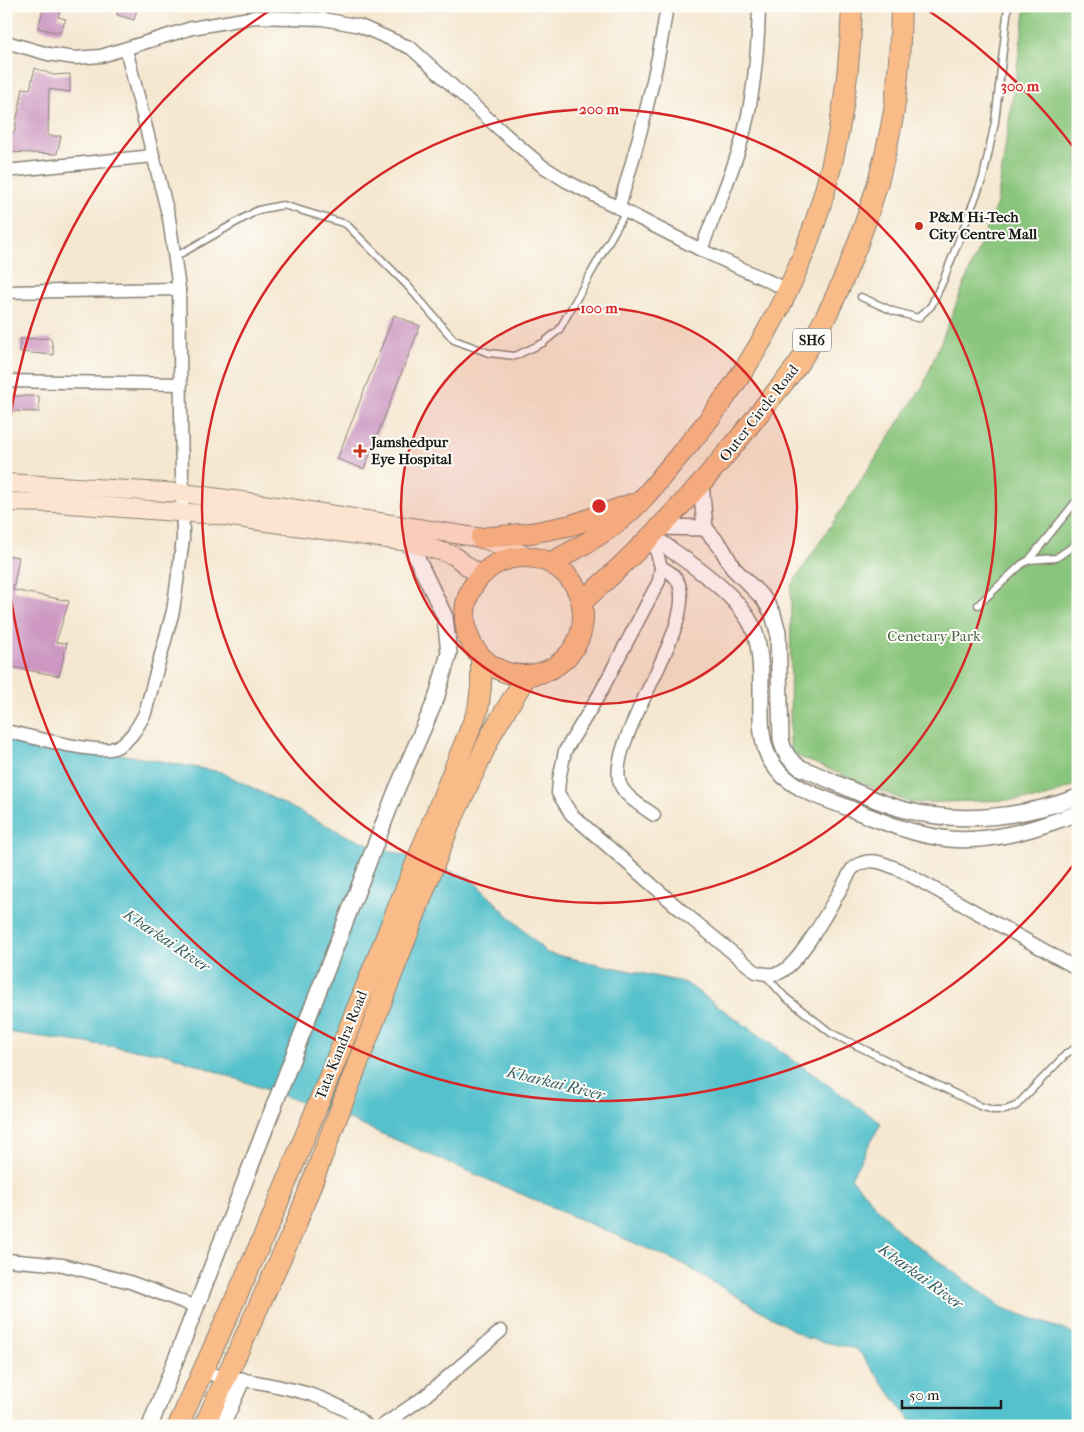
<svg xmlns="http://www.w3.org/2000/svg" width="1084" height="1432" viewBox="0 0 1084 1432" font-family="'IM FELL French Canon',serif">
<rect width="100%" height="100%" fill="#fdfcf7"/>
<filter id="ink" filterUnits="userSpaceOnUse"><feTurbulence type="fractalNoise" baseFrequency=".02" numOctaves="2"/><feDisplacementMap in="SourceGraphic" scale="10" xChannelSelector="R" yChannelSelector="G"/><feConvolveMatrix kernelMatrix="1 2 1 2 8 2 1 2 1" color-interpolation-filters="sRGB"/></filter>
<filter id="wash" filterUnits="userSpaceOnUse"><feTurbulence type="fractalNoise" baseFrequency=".0096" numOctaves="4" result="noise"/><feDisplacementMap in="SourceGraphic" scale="20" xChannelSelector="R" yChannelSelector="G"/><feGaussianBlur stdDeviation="1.12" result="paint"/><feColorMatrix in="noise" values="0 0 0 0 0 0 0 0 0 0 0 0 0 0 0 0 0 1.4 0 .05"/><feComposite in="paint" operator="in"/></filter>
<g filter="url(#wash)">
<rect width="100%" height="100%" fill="#f5e7d0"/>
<polygon fill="#89c57b" stroke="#52704c" points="1026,6 1078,6 1078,784 1041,799 910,803 790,753 791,586 923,386 997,203"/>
<polygon fill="#54c1cc" stroke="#386e74" points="6,734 221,772 350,837 470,878 547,953 686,983 881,1123 851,1178 900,1233 1003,1308 1078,1335 1078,1426 915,1426 857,1349 806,1338 683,1264 350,1120 168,1054 6,1032"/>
<g id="blocks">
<g fill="#cc97c1">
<polygon points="44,6 62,6 58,17 66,19 60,33 38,28"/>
<polygon points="119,6 138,6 134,20 117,15"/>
<polygon points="35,68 53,75 70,74 70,92 49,89 48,136 61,136 57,154 6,152 7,132 14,133 23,88 30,89"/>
<polygon points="394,315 420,326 364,469 337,459"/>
<polygon points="51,338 54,355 20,352 20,339"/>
<polygon points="8,396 39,396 39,412 11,411"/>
<polygon points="6,555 19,557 13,590 69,601 56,642 67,643 59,676 6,666"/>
</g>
</g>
</g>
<g filter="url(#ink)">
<use href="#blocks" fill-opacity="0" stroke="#888276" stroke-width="1"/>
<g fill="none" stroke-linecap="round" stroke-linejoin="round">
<g stroke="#888276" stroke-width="9">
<g id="service">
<polyline points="175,257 258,210 283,205 346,224 407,285 454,340 489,353 515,356 543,343 559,330 626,211"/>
<polyline points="861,297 893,311 918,318 931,306 943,281 983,178 995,122 1008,6"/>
<polyline points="1029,560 1078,499"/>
<polyline points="978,605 1022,564 1029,560 1056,558 1078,543"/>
<polyline points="766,976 785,997 831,1033 980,1106 993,1110 1005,1110 1016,1106 1067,1053 1078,1047"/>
</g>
</g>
<g stroke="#888276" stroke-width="15">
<g id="minor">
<polyline points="6,42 48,54 75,58 101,56 192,28 255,17 323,19 360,26 411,48 506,135 541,165 566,181 701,250 788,290"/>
<polyline points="6,171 153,156"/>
<path d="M619,207C639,140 657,75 667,6"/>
<path d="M701,250C714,215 730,179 741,143C754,100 758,51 759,6"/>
<polyline points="6,292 179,289"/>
<polyline points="6,381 181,384"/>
<path d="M652,536L661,567L659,581L599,695L565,751L559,780L558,793L571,814L682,911L756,972C763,974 772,975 779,973C801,965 839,891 852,869C870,854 886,864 904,872L1078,969"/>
<path d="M6,731C28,736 92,753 111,749C128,745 138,727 145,713L173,611L183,539L179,289L169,218L126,49"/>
<path d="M654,815C643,807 625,797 620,784C604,738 711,611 673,575C670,572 665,569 661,567"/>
<polyline points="6,1260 63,1265 130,1282 196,1307"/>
<path d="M202,1373C219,1375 234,1379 251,1381C293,1389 335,1396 367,1426"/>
<polyline points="382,1426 424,1397 501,1331"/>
</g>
</g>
<g stroke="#888276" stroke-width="18">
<g id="tertiary">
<path d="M701,484L705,528L721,547L733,568L764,599L773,614L778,632L781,739C784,753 788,758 799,767C834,781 869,800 905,810C964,825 1022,817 1078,797"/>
<polyline points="660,527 705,528"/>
<path d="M652,536C684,560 742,594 755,633C761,652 761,673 761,693C761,716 759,743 772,763C787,786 816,796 841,805C876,819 912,835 949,839C993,843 1038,828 1078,813"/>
<polyline points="150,1426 396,791 436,699 449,653 445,617 409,542"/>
<polyline points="222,1426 242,1380"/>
</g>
</g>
<g stroke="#888276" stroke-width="20">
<g id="secondary">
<polyline points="6,483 183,493 284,507 481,538 527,556"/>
<polyline points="6,502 56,503 217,515 409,542 453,555 480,576"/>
</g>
</g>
<g stroke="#888276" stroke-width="22">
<g id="primary">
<polyline points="481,538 531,533 572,525 632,504"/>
<circle cx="524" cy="616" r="59"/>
<path d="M552,562C575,550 598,537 619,521C642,503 659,479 678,457C792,327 847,180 852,6"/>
<path d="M582,602C650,541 712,476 767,403C779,388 794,372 804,355C844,291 877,201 891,127C899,88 900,46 901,6"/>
<polyline points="178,1426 271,1220 478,710 481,687 481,657"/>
<polyline points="204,1426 295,1227 449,826 493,731 527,675"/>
</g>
</g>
<use href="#service" stroke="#fff" stroke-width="6"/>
<use href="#minor" stroke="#fff" stroke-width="12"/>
<use href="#tertiary" stroke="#fff" stroke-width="15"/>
<use href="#secondary" stroke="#fde4d0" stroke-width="18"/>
<use href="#primary" stroke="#f9bc89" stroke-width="20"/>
</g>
</g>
<circle cx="599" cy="506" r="198" fill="#d62828" fill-opacity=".12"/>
<g fill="none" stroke="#d62828" stroke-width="2.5">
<circle cx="599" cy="506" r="198"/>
<circle cx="599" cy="506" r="397"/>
<path d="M1077 860A595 595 0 0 1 6 558M6 454A595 595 0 0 1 275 7M923 7A595 595 0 0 1 1077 152"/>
</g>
<g fill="#c8321e" stroke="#fdfcf7" stroke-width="2">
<circle cx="919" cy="226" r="5"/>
<path d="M357.5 443.5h5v5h5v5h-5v5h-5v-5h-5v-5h5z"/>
</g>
<g text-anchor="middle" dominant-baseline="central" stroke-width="4" stroke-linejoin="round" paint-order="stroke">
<rect fill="#fdfcf7" stroke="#605f5e" stroke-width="1" x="793" y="328.5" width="38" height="23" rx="4"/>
<g font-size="14" font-weight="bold" fill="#1c1c1c">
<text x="812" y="340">SH6</text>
</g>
<g font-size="15" font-weight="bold" fill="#1c1c1c" stroke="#fdfcf7" text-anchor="start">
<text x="929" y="217">P&amp;M Hi-Tech<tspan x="929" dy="17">City Centre Mall</tspan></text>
<text x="371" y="442">Jamshedpur<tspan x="371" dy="17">Eye Hospital</tspan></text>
</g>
<g font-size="15" fill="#1c1c1c" stroke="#fdfcf7">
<text transform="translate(759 413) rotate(-52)">Outer Circle Road</text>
<text transform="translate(341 1045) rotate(-68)">Tata Kandra Road</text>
</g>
<g font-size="15" fill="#486042" stroke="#fdfcf7">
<text x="934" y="636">Cenetary Park</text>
</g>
<g font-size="16" font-style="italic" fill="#325e62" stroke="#fdfcf7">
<text transform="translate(167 940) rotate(34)">Kharkai River</text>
<text transform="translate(556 1083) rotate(14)">Kharkai River</text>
<text transform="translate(921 1276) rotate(36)">Kharkai River</text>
</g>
</g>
<circle cx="599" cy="506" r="8" fill="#d62828" stroke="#fdfcf7" stroke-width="2.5"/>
<g font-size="15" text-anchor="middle" font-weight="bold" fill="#d62828" stroke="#fdfcf7" stroke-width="4" stroke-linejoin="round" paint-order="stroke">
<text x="1020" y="91">300 m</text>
<text x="599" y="114">200 m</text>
<text x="599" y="313">100 m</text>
</g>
<rect width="1084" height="1432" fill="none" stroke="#fdfcf7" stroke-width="25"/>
<path d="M902 1400v8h99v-8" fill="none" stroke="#1c1c1c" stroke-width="2.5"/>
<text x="909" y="1400" font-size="15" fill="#1c1c1c" stroke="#fdfcf7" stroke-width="4" paint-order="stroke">50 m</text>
</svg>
